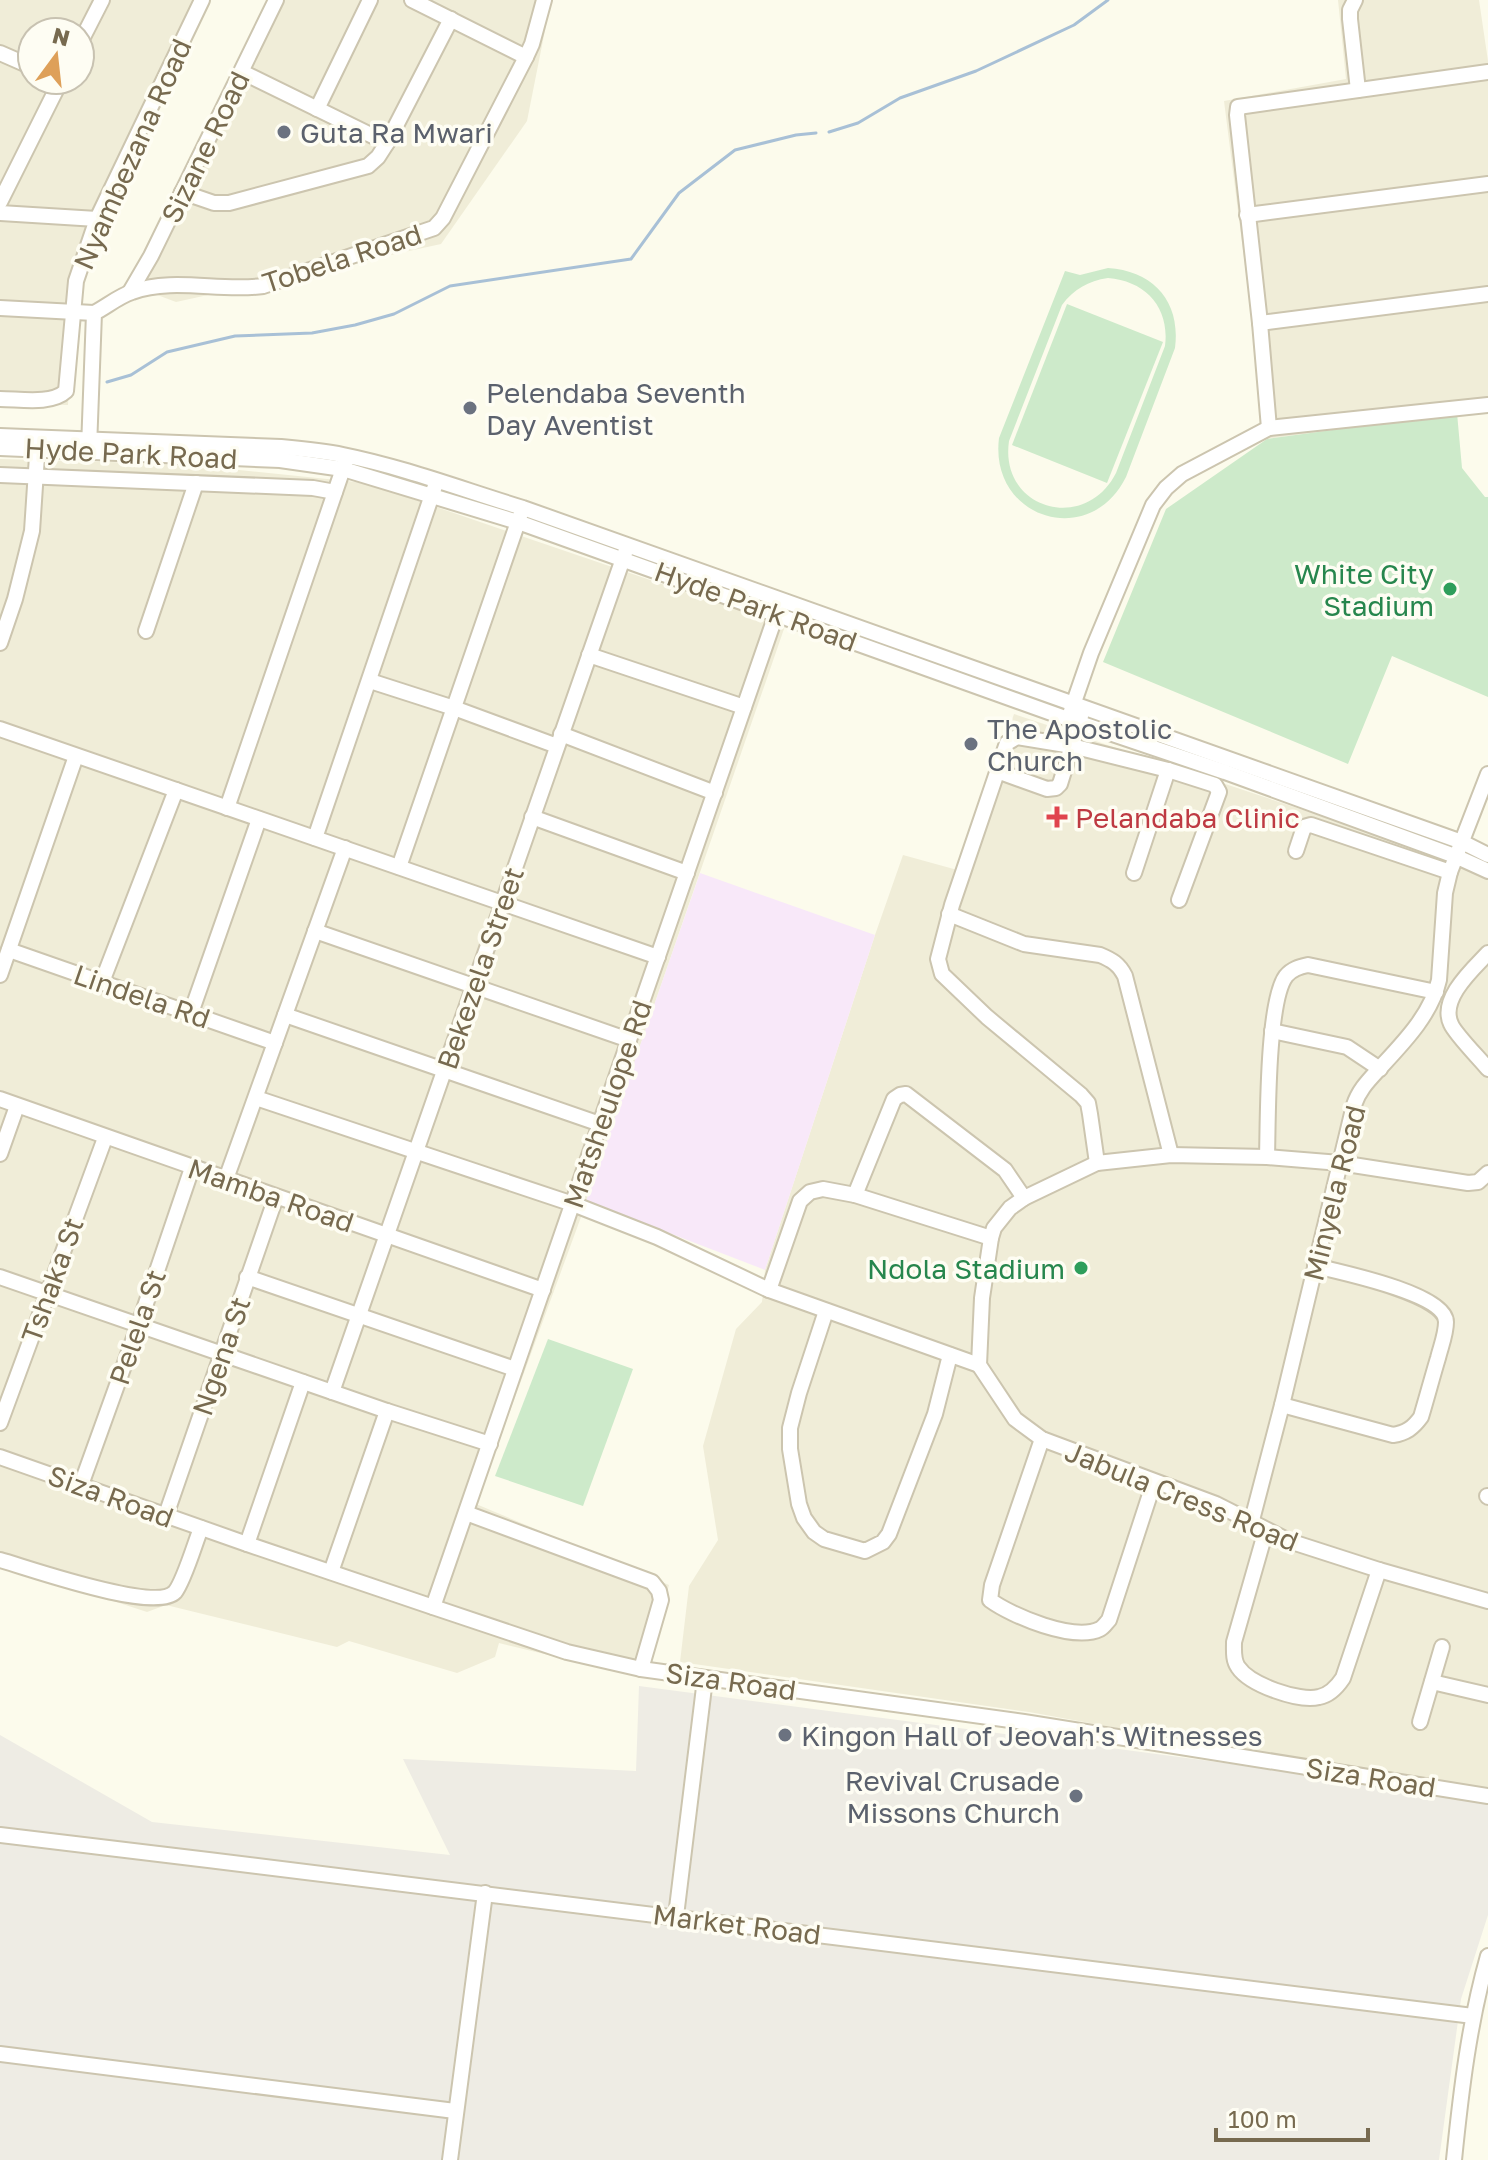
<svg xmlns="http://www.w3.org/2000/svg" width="1488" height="2160" viewBox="0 0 1488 2160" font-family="'Golos Text',sans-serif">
<rect width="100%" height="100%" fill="#fcfbec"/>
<g fill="#f0edd8" fill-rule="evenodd">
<path d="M0,0H204L73,286L68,405L0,404ZM32,32H80V80H32Z"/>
<polygon points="270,0 551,0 527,121 441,244 176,302 128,284"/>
<polygon points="1338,0 1479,0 1488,61 1488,410 1267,439 1224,101 1346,79"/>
<polygon points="0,459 180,464 366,483 785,626 581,1217 476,1504 669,1585 644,1678 499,1643 495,1657 457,1673 349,1641 337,1647 166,1605 147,1612 0,1564"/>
<polygon points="1014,714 1421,849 1488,880 1488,1795 1029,1712 680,1662 689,1586 718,1540 703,1446 736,1329 762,1302 765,1270 875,935 903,855 961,871"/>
</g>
<polygon fill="#eeece4" points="639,1686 1385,1784 1488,1802 1488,1915 1461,1999 1439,2160 0,2160 0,1735 152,1822 450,1855 403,1759 636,1771"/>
<polygon fill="#f8e8f9" points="700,873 875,935 765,1270 586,1201"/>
<g fill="#cdeaca" fill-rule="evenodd">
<path d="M1108,268C1154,271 1181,302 1175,348L1126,477C1090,550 989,519 999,438L1065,271L1080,275ZM1108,278C1146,281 1170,308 1165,346L1116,473C1085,534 999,509 1009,441L1062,305C1074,289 1088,281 1108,278Z"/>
<polygon points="1067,304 1163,342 1107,483 1012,445"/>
<polygon points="1457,413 1462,468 1485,497 1488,497 1488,697 1392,656 1348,764 1103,662 1166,509 1267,439"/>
<polygon points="548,1339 633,1369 583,1506 495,1476"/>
</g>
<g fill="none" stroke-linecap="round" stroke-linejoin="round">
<g stroke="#a8c0d6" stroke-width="3">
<polyline points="829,132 858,123 900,98 976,71 1074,25 1108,0"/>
<polyline points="107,382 131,375 167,352 235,336 312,333 355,325 394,314 450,286 631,259 679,193 735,150 796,135 816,133"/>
</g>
<g stroke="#ccc5af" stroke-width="18">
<g id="minor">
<polyline points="412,0 526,57"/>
<polyline points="1355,0 1350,10 1350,19 1358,90"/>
<polyline points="80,43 102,0"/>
<polyline points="0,53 32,67"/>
<polyline points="242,72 387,143"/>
<polyline points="317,109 370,0"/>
<polyline points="182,192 214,203 229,203 368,166 378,157 387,143 451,19"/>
<polyline points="0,202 61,80"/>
<polyline points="0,213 97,219"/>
<polyline points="1247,215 1488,184"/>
<polyline points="130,292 151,256 276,0"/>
<polyline points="0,308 94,313"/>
<polyline points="1260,323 1488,294"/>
<path d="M0,399C20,399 51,405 66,391L76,281L97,219L202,0"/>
<polyline points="1269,428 1260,323 1237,115 1238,107 1488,72"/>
<path d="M0,436L281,447C302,449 323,451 343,455C403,467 464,490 523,508L1462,842L1488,855"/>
<polyline points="0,448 280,460 343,469 518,522 1068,719 1225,772 1455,856 1488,871"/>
<path d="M89,448L94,313C106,307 119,296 132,292C173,277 220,292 263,286L434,228L443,218L526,57L532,44L544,0"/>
<polyline points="0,475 313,488 335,492"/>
<polyline points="146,631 196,483"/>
<polyline points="0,643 15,599 32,531 38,441"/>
<polyline points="589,655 744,707"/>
<polyline points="370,681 454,708 557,746"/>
<polyline points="1071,711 1091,653 1153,505 1166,488 1182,474 1269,428 1488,405"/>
<polyline points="0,729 658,957"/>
<polyline points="561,734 715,793"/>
<polyline points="997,771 1047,789 1056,788 1060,784 1081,716"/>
<polyline points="227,808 346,460"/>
<polyline points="532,817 687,873"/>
<polyline points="315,838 435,486"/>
<polyline points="1296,851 1304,827 1311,825 1450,872"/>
<polyline points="399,867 520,516"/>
<polyline points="1134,873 1168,770"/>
<path d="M949,914L1024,944L1100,955C1112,960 1119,964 1125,976L1171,1155"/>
<polyline points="315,931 629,1040"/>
<polyline points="9,950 275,1043"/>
<path d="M1488,953C1473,969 1439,999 1451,1024C1455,1034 1480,1059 1488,1069"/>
<polyline points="0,975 76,756"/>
<polyline points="102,982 176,790"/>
<polyline points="191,1013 259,819"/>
<polyline points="285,1015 600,1124"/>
<polyline points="1272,1031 1347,1047 1380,1069"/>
<polyline points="256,1098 573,1204 657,1237 769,1290 979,1365"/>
<polyline points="0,1099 543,1290"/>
<polyline points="0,1154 17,1106"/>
<path d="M1267,1157C1268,1121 1267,1001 1286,976C1292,969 1299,967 1308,965L1436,992"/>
<polyline points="1097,1163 1090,1114 1088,1103 1081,1095 987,1017 942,974 938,959 952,905 1007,743 1017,737 1072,746 1168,770 1215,785 1219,792 1179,900"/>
<polyline points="1488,1173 1478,1182 1468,1183 1340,1163 1267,1157 1171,1155 1097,1163 1024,1198 1010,1208 994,1228 991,1238 982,1298 979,1365 1015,1419 1042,1439 1216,1504 1289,1541 1379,1570 1488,1601"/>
<polyline points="226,1179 345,848"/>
<polyline points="855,1195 894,1099 900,1095 906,1094 1005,1170 1024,1198"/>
<polyline points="0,1277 387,1411 490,1444"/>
<polyline points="247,1277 515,1369"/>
<polyline points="769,1290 800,1201 810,1192 823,1189 855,1195 991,1238"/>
<polyline points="826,1311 799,1393 790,1428 790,1449 799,1504 804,1518 814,1532 824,1539 865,1551 883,1542 889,1534 935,1414 950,1355"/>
<polyline points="332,1392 626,550"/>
<path d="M1282,1405L1393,1435C1406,1433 1413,1428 1421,1417C1427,1397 1432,1378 1438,1358C1441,1346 1446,1334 1446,1322C1446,1294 1340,1272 1315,1266"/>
<polyline points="0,1423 105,1138"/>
<path d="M1042,1439L992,1585L990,1600C1012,1616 1074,1642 1100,1629C1104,1627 1106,1623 1109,1620L1154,1482"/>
<polyline points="0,1457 247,1544 433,1607 567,1652 641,1669 1024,1722 1488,1796"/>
<polyline points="81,1485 139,1324 192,1168"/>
<polyline points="1487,1496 1488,1497"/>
<polyline points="466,1513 652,1582 659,1591 661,1600 641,1669"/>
<polyline points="166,1515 276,1197"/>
<path d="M1252,1520L1282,1405L1354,1105C1359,1090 1368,1081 1379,1069C1403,1043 1431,1015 1439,980L1445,893L1450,872L1488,774"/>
<path d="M1266,1530L1234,1642C1234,1651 1233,1660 1238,1667C1250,1685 1299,1702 1319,1697C1330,1695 1337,1687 1343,1678L1379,1570"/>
<polyline points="247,1544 303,1382"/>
<path d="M0,1560C29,1568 155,1613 175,1592C184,1581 195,1543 201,1528"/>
<polyline points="331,1572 387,1411"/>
<polyline points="433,1607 779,606"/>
<polyline points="1432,1682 1488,1695"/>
<polyline points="1420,1722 1442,1647"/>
<path d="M0,1835C491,1894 982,1952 1473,2016"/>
<polyline points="676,1916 705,1679"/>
<polyline points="0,2054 455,2111"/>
<polyline points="450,2160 485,1893"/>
<path d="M1454,2160C1461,2091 1469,2023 1488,1956"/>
</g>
</g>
<use href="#minor" stroke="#fff" stroke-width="14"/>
</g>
<g fill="#6b7280" stroke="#fefdf3" stroke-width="3">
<circle cx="284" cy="132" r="8"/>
<circle cx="470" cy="408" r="8"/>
<circle cx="971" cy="744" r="8"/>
<circle cx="785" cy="1735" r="8"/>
<circle cx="1076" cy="1796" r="8"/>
</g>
<g fill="#2e9e5b" stroke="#fefdf3" stroke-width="3">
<circle cx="1450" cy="589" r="8"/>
<circle cx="1081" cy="1268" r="8"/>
</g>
<path fill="#e0444e" stroke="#fefdf3" stroke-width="3" d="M1053 805h8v8h8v8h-8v8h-8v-8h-8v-8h8z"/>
<g text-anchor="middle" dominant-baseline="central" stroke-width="7" stroke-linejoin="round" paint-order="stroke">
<g font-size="28" fill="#5b616d" stroke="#fefdf3" text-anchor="start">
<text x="300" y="132">Guta Ra Mwari</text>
<text x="486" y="392">Pelendaba Seventh<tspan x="486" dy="32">Day Aventist</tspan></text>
<text x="987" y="728">The Apostolic<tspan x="987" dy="32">Church</tspan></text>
<text x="801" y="1735">Kingon Hall of Jeovah's Witnesses</text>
<text x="1060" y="1780" text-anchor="end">Revival Crusade<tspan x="1060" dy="32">Missons Church</tspan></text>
</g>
<g font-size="28" fill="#776a4f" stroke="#fefdf3">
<text transform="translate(205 147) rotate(-64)">Sizane Road</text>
<text transform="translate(132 154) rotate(-66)">Nyambezana Road</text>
<text transform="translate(342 258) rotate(-18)">Tobela Road</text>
<text transform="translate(131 453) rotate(3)">Hyde Park Road</text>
<text transform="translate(756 606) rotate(20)">Hyde Park Road</text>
<text transform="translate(480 968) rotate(-71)">Bekezela Street</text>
<text transform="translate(142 996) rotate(19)">Lindela Rd</text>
<text transform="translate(607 1104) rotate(-71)">Matsheulope Rd</text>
<text transform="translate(1334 1193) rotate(-76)">Minyela Road</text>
<text transform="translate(271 1195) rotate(19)">Mamba Road</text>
<text transform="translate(52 1280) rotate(-70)">Tshaka St</text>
<text transform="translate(137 1327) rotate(-71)">Pelela St</text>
<text transform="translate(221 1356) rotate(-71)">Ngena St</text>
<text transform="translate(111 1496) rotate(20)">Siza Road</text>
<text transform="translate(1182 1496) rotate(22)">Jabula Cress Road</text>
<text transform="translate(731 1681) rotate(8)">Siza Road</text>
<text transform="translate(1371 1777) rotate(9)">Siza Road</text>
<text transform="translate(737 1924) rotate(7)">Market Road</text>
</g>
<g font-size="28" fill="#27864d" stroke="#fefdf3" text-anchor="end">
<text x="1434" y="573">White City<tspan x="1434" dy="32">Stadium</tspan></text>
<text x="1065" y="1268">Ndola Stadium</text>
</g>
<g font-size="28" fill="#be3a42" stroke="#fefdf3" text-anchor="start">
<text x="1075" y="817">Pelandaba Clinic</text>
</g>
</g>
<g transform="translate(56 56) rotate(15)"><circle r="38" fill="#fefdf3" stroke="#c8c2b1" stroke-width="2"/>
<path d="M0-6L14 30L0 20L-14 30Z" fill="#dea059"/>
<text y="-12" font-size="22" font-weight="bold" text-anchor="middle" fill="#776a4f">N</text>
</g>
<path d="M1216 2128v12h152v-12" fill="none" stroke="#776a4f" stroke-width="4"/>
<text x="1228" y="2128" font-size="24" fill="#776a4f" stroke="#fefdf3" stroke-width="6" paint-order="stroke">100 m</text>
</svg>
